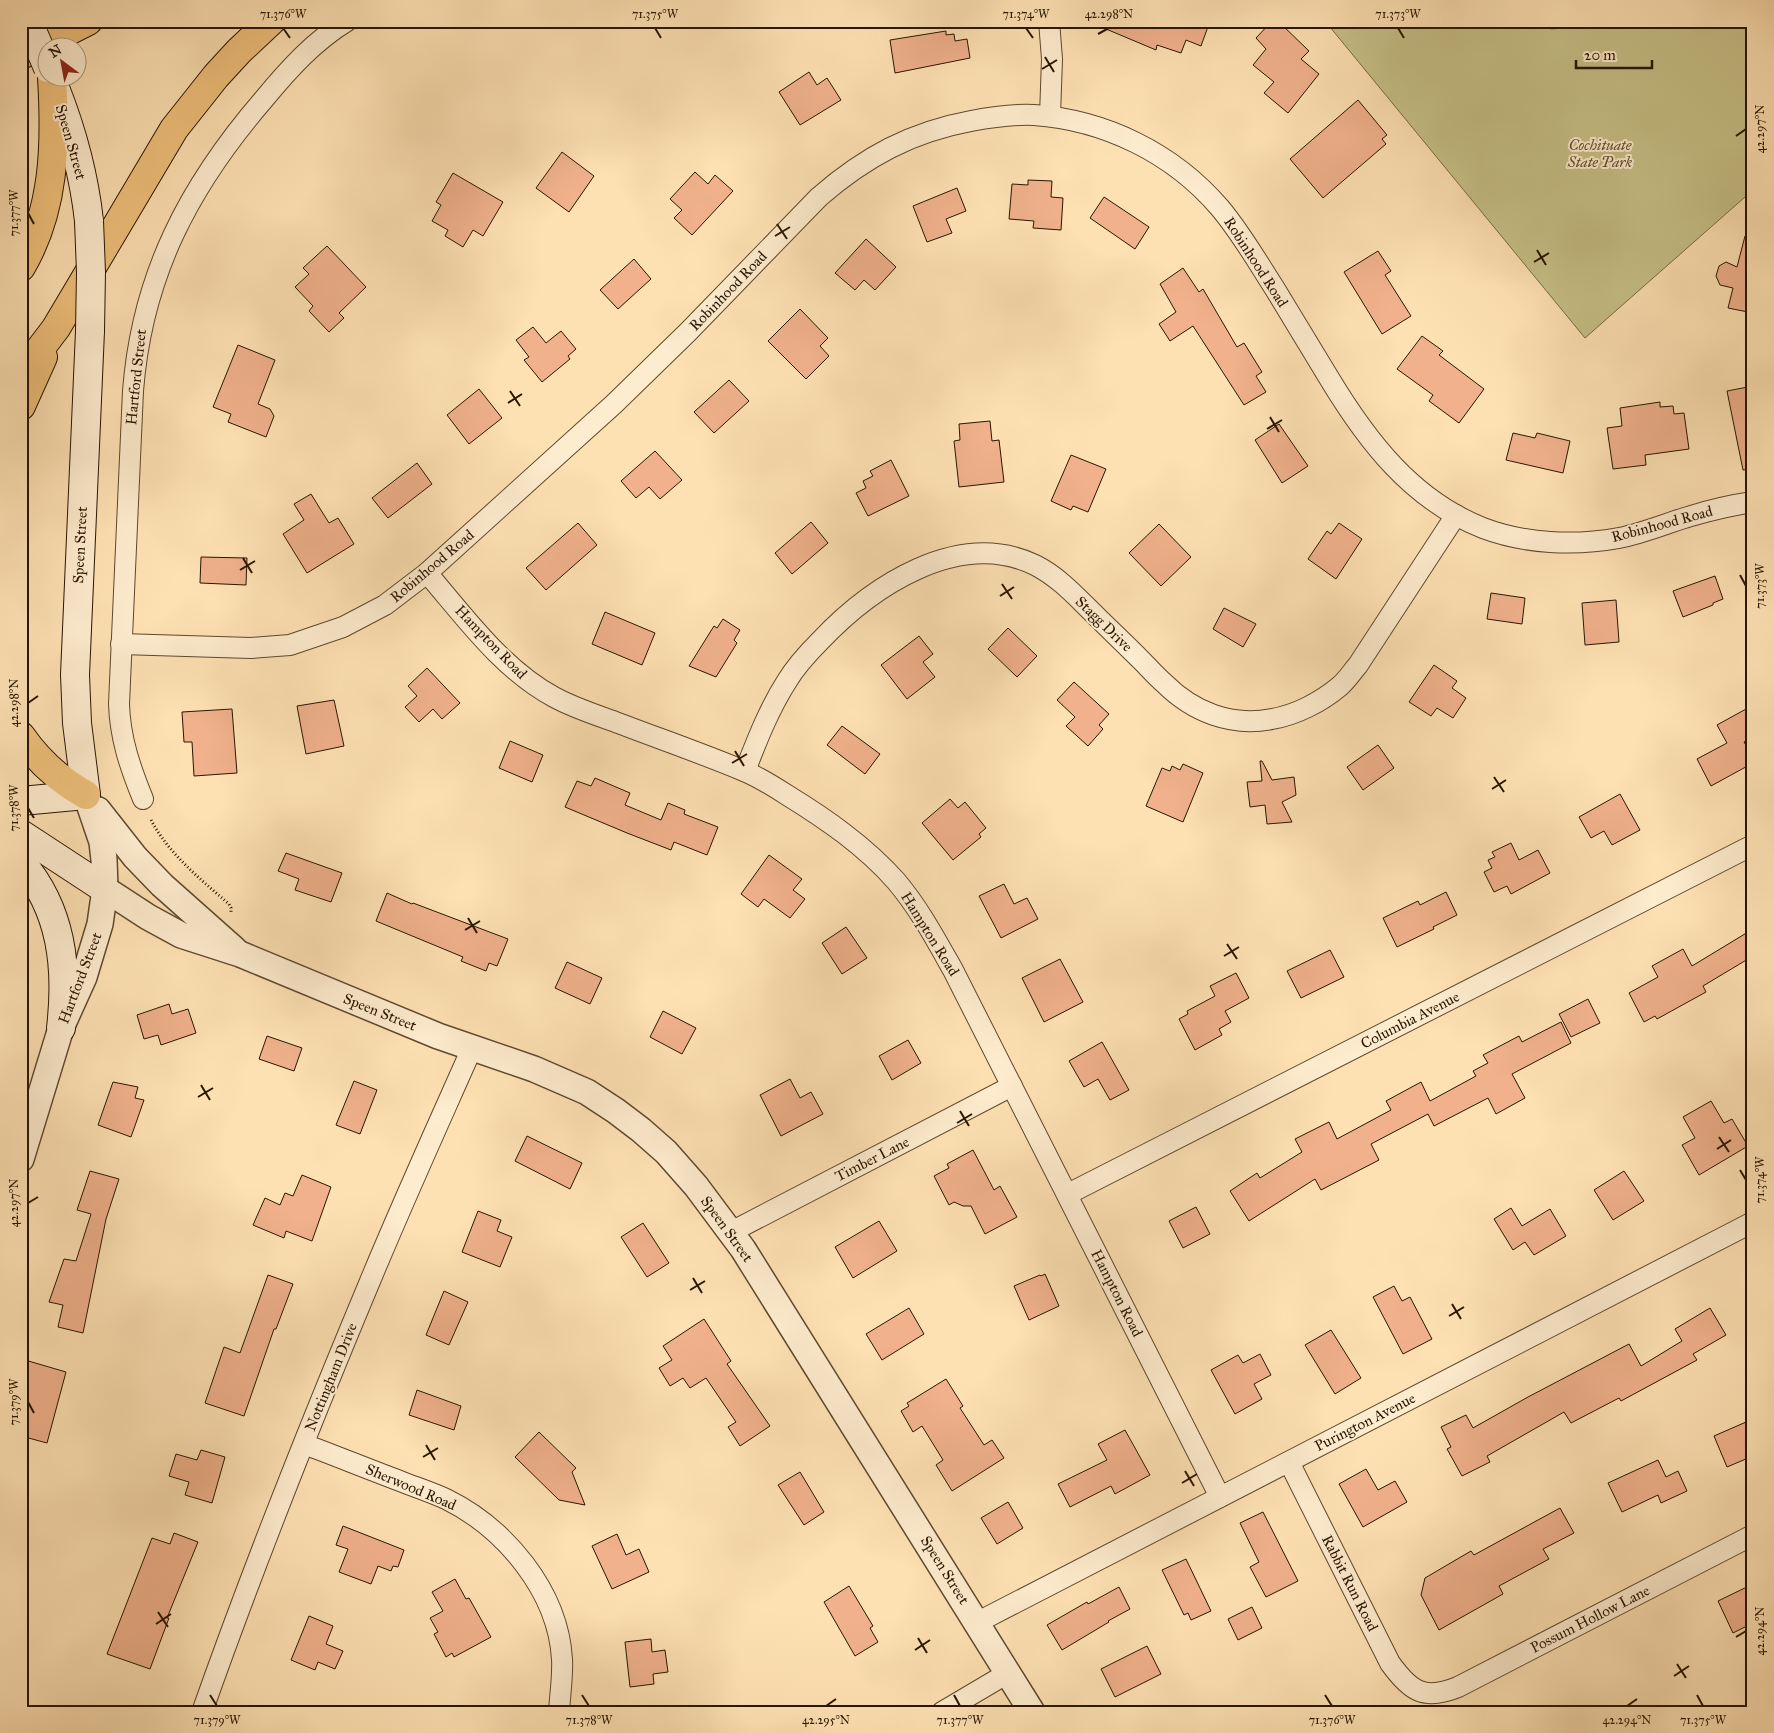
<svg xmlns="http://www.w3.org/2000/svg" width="1774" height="1733" viewBox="0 0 1774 1733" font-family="'IM FELL Great Primer',serif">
<rect width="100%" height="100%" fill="#fee1b3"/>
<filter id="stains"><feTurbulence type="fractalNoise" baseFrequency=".004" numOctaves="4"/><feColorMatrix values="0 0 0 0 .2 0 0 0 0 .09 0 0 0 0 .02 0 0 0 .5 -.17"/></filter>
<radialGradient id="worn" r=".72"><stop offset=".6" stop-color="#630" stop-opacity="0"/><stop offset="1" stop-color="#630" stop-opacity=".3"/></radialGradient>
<polygon fill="#c7c188" stroke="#786b44" points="1325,21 1535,21 1551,28 1619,24 1627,21 1753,21 1753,190 1585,338"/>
<polygon fill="#a2bcb5" stroke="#71796d" points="1535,21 1627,21 1619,24 1551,29"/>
<g fill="#f0b18c" stroke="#281500">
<polygon points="1087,21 1210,21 1201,46 1186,40 1181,53 1157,45 1156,50"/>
<polygon points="1272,21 1278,21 1309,51 1301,59 1319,74 1288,113 1264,93 1274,82 1253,65 1266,49 1256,38"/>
<polygon points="946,31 946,35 954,34 955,41 967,39 970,58 895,73 890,40"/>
<polygon points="809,72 817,85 827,78 841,100 800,125 779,92"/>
<polygon points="1358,100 1387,135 1382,139 1386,144 1323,198 1290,159"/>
<polygon points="562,152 594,176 569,212 536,188"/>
<polygon points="695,172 708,184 715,175 733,191 692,235 674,218 682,210 670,199"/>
<polygon points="453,173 503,202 483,236 473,230 463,247 445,236 448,230 432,221 441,205 436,202"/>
<polygon points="1028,180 1052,181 1051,197 1063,198 1061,230 1033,228 1034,221 1009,219 1012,184 1028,185"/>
<polygon points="957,188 966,211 946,219 952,233 927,242 913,206"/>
<polygon points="1104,197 1149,227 1135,249 1090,218"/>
<polygon points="1745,236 1753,237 1753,313 1728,308 1733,288 1720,285 1716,276 1719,266 1726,262 1737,267"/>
<polygon points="866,239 896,267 875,290 864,280 855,290 835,273"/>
<polygon points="327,246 366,287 339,313 344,318 329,332 309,311 313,306 295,287 309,274 303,268"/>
<polygon points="1378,251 1391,271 1385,275 1411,316 1382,334 1344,272"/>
<polygon points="634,259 651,279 618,309 600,290"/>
<polygon points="1183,268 1199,292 1203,289 1237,347 1244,343 1262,372 1256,376 1266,392 1244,405 1193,326 1170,341 1159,324 1176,312 1160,284"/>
<polygon points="800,309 828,338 820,346 829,356 806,379 768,341"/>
<polygon points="533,327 546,343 561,331 576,349 568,356 570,359 542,382 524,360 529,357 516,340"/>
<polygon points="1422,336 1443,351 1439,355 1484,389 1459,423 1429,401 1433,395 1397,369"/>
<polygon points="238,345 275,360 258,404 270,409 274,416 266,437 228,422 231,414 213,407"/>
<polygon points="729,380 749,401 714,433 694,412"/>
<polygon points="1753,386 1753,469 1743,470 1727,391"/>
<polygon points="479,389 502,418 469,444 447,415"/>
<polygon points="1660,402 1660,407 1673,406 1674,414 1684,413 1689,449 1645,455 1646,465 1613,469 1607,428 1622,426 1620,408"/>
<polygon points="990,421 992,441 999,440 1004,482 959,487 954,441 960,440 959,424"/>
<polygon points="1279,424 1308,466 1282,483 1255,440"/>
<polygon points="1513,433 1535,438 1537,433 1570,441 1563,473 1506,460"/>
<polygon points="655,451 682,480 660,499 649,487 636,498 621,481"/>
<polygon points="1071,455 1106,469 1088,512 1073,506 1071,510 1051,501"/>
<polygon points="891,460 909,496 868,516 856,493 866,488 863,481 873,476 870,471"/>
<polygon points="417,463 432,484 388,518 372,498"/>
<polygon points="311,494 329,523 338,518 354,544 307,573 283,534 304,520 294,504"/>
<polygon points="811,522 828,543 792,574 775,553"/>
<polygon points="578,523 597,545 546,590 526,568"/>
<polygon points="1339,523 1362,539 1336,579 1308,559 1327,531 1331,534"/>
<polygon points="1159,524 1191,557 1161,586 1129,553"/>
<polygon points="201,557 247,558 246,585 200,583"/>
<polygon points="1715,576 1723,599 1713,603 1713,605 1683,617 1673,591"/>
<polygon points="1491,593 1525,598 1522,624 1487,619"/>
<polygon points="1616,600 1619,642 1585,645 1582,603"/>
<polygon points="1224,608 1256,624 1243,647 1213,629"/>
<polygon points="605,612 655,633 642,665 592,644"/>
<polygon points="723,619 740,630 734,640 737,643 716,677 689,666 714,626 717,628"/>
<polygon points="1008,628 1037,656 1017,677 988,649"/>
<polygon points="919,636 933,654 923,662 935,677 907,699 881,665"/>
<polygon points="1434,665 1457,681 1452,688 1466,698 1453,718 1437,708 1431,716 1409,702"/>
<polygon points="427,668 460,703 442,719 433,709 419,722 405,707 417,696 408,686"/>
<polygon points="1074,682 1109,714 1099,725 1103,729 1088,746 1066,726 1075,717 1057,700"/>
<polygon points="334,700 344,746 306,754 297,706"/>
<polygon points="232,709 237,773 194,776 192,742 184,742 182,712"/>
<polygon points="1746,709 1753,721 1753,737 1744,742 1753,757 1753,763 1711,786 1697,759 1727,743 1717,725"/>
<polygon points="842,726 880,754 865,774 827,745"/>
<polygon points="510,741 543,755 532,782 499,768"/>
<polygon points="1378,745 1394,768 1363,790 1347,767"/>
<polygon points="1260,761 1262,761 1272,780 1294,777 1296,795 1282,802 1292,822 1267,824 1265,805 1250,807 1247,782 1262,781"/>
<polygon points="1183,764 1203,773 1183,822 1146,806 1162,768 1170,771 1172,766 1180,770"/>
<polygon points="595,778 630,793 625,805 661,820 668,803 685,810 684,814 718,827 707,855 674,842 671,850 627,833 565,807 577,781 591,786"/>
<polygon points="1620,794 1640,830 1612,845 1604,831 1591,838 1579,817"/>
<polygon points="950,799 958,808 965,802 986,828 979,834 981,837 953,860 922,823"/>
<polygon points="1511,843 1519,860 1538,850 1550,873 1511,894 1507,886 1494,892 1484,872 1492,868 1488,860 1495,857 1492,852"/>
<polygon points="286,853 342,873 331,902 295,890 299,879 278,871"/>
<polygon points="769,855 802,879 793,890 805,899 790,918 764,899 758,907 741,894"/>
<polygon points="1004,884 1014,904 1027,898 1038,919 1001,938 979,896"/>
<polygon points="1446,892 1457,915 1433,927 1434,929 1397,947 1383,918 1418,901 1420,905"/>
<polygon points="387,893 412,904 413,903 508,939 497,966 489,963 486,971 461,961 463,957 376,921"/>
<polygon points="846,927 867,958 842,974 822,943"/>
<polygon points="1753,929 1753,956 1703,986 1706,992 1657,1019 1655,1016 1644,1022 1629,993 1658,977 1652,966 1683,949 1692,966"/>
<polygon points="1330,950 1344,977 1301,998 1287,971"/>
<polygon points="1060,959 1083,1002 1044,1022 1022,978"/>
<polygon points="567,962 602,978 590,1004 555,988"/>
<polygon points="1236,973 1249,998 1225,1011 1231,1022 1219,1029 1222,1035 1195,1050 1179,1019 1188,1014 1187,1011 1215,996 1210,986"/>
<polygon points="1588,999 1600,1023 1571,1037 1559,1014"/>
<polygon points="169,1004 172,1014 188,1009 196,1033 161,1045 158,1035 144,1039 137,1015"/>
<polygon points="663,1011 696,1028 682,1054 650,1037"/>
<polygon points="1561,1022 1571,1043 1512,1074 1525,1098 1496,1114 1488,1098 1434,1126 1428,1114 1371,1144 1379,1160 1321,1190 1315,1179 1249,1221 1230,1191 1257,1173 1260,1178 1302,1152 1295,1139 1329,1122 1337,1139 1391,1110 1386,1101 1421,1082 1430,1101 1476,1076 1473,1071 1488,1063 1483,1055 1519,1036 1522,1042"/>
<polygon points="267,1036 302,1048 294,1071 259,1059"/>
<polygon points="908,1040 921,1063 892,1080 879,1056"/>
<polygon points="1102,1042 1129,1090 1110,1100 1098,1079 1084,1087 1069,1061"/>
<polygon points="790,1079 800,1098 811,1092 823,1114 781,1136 760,1095"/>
<polygon points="354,1081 377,1090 360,1134 336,1125"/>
<polygon points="113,1082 138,1087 135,1098 144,1100 131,1137 98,1125"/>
<polygon points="1711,1101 1724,1123 1732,1119 1748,1146 1699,1175 1682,1145 1695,1138 1683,1117"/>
<polygon points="527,1136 582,1163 570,1189 515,1161"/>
<polygon points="973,1150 994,1190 1000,1186 1017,1217 985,1234 971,1206 963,1206 954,1202 949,1205 934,1176 949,1168 947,1164"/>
<polygon points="90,1171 119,1179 106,1219 83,1333 58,1327 63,1305 49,1302 64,1259 76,1261 91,1214 77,1210"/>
<polygon points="1624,1171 1644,1201 1613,1220 1594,1190"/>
<polygon points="302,1175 331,1187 312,1241 286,1231 284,1238 253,1225 265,1198 280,1205 285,1193 293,1196"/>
<polygon points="1196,1207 1210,1234 1183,1248 1169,1221"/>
<polygon points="1511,1208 1522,1226 1550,1209 1566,1236 1534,1255 1525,1242 1513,1250 1494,1219"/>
<polygon points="478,1211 501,1220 497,1231 512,1237 500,1267 462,1252"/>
<polygon points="879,1221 897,1251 853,1278 835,1247"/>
<polygon points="643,1223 669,1263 647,1277 621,1237"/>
<polygon points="1045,1274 1059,1306 1029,1320 1014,1286 1040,1275 1041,1276"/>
<polygon points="268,1275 293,1284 276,1329 274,1329 244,1416 205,1403 224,1347 240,1353"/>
<polygon points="1394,1286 1402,1301 1410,1297 1432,1339 1403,1354 1373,1297"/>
<polygon points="444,1291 468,1302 449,1345 426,1335"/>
<polygon points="909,1308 924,1334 882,1360 866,1334"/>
<polygon points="1710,1308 1726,1335 1693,1354 1697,1360 1621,1401 1619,1398 1571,1423 1564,1412 1487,1456 1490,1462 1462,1476 1447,1449 1451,1447 1441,1427 1466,1415 1473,1428 1528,1397 1629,1344 1641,1366 1682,1341 1675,1329"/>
<polygon points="704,1319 731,1361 727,1364 770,1426 740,1446 728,1427 736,1422 706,1378 690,1388 683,1378 670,1386 659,1368 672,1360 663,1346"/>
<polygon points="1331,1330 1361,1378 1335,1394 1305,1345"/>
<polygon points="1260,1354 1271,1375 1254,1384 1262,1399 1235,1414 1211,1370 1238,1355 1243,1363"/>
<polygon points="25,1360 66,1372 47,1443 21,1436 21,1372"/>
<polygon points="946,1379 963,1406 960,1408 984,1445 992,1440 1004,1458 952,1491 936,1465 943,1460 922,1426 913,1432 901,1411 909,1406 907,1403"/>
<polygon points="417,1390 461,1406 454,1430 409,1415"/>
<polygon points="1753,1419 1753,1456 1727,1467 1714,1436"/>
<polygon points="1125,1430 1150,1475 1115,1494 1111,1486 1070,1507 1058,1484 1107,1460 1098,1444"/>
<polygon points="539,1432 576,1468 572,1472 585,1505 559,1500 515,1457"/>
<polygon points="201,1450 225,1457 212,1503 185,1495 189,1482 169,1476 176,1454 197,1460"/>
<polygon points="1658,1460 1666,1477 1678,1471 1687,1491 1661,1503 1658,1495 1622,1512 1608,1483"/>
<polygon points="1366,1469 1378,1490 1395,1481 1407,1502 1363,1527 1339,1484"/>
<polygon points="800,1472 824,1512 804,1525 778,1485"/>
<polygon points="1008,1502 1023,1528 997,1544 981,1518"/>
<polygon points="1560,1508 1574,1533 1543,1549 1549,1559 1499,1586 1503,1594 1439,1630 1421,1595 1425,1578 1471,1551 1474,1555"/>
<polygon points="1263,1512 1298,1581 1266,1597 1250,1567 1259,1562 1240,1523"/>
<polygon points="343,1526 404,1550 398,1567 393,1566 391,1571 378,1566 371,1584 339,1572 348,1549 336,1545"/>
<polygon points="174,1533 198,1542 167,1618 169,1618 150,1669 107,1654 152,1538 170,1544"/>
<polygon points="617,1534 626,1555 639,1549 649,1572 612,1589 592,1546"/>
<polygon points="1186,1559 1211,1611 1191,1620 1188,1613 1184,1615 1162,1570"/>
<polygon points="455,1579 466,1599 469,1598 491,1637 454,1657 452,1653 446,1657 434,1634 438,1632 430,1618 443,1611 432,1592"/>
<polygon points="1753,1584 1753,1623 1733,1633 1718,1601"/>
<polygon points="849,1586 873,1626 870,1628 878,1642 855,1656 824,1602"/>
<polygon points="1119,1587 1130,1609 1108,1621 1109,1622 1062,1650 1047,1625 1087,1602 1088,1604"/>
<polygon points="1252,1607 1262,1628 1238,1640 1228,1619"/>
<polygon points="309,1616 333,1626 326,1644 343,1651 335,1669 318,1662 315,1670 291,1660"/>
<polygon points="651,1639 652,1652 665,1650 668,1672 653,1674 654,1684 630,1687 625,1642"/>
<polygon points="1147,1646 1161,1674 1115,1697 1101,1669"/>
</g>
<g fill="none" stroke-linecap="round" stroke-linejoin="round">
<g stroke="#5e482d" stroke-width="22">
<g id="minor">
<polyline points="1049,21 1052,59 1050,116"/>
<path d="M427,573C465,617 502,669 554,697C572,707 593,714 613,721C657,738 701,753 744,771C759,777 773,786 787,795C826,819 865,846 896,881C919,908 936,940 953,970L1220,1497"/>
<path d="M121,644L251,648L290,645L343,627L385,605L427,573L614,404L688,332L819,197C865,157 911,132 971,121C992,117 1013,114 1034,115C1105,120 1173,153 1220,208C1241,233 1257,261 1275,289C1293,319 1311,348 1329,378C1367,441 1412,500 1483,528C1525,544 1575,546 1619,538C1644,533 1667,523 1691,516C1711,510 1732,505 1753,502"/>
<path d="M745,771C757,740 769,709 787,681C796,666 808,653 820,641C871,587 958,528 1035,565C1055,575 1071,591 1087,607C1105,625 1123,642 1141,660C1149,668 1156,676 1164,683C1193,712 1231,727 1272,719C1296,715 1321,702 1340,686C1347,680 1352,672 1358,665L1456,515"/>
<path d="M143,799C130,767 120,738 119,704L133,391C142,275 189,186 264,99C288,70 314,41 347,21"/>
<polyline points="1068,1194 1753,845"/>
<polyline points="731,1232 1012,1086"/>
<path d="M304,1444C336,1456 368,1469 400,1481C415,1487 431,1492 446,1499C505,1528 558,1591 562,1659C563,1676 560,1694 559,1712"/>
<path d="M1289,1462L1390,1663C1410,1691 1424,1701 1458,1687L1753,1535"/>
<polyline points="978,1622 1753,1222"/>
<path d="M202,1712C253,1568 309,1427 368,1286C401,1206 437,1127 472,1048"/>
<polyline points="942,1712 1008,1673"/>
</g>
</g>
<g stroke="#5e482d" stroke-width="28">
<g id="tertiary">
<polyline points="98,810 135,857 162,885 234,949"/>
<polyline points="105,889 148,917 181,935 240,954 438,1036 534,1069 587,1092 616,1111 641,1130 666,1152 696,1186 743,1249 1032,1712"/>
<polyline points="21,1159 61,1028 84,977 100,924 105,889 104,860 102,842 86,795"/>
</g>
</g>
<g stroke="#281500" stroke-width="30">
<g id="secondary">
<path d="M55,88C72,131 84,175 89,221"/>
<polyline points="21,801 86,795 77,723 75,675 90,331"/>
<polyline points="21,834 105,889"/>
<path d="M21,862C62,910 68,967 61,1028"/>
</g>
</g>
<g stroke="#281500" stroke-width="30">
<g id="trunk">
<polyline points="21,55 88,21"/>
<path d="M21,267C55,210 56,143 52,78"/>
<polyline points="21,374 56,328 174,129 216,76 239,51 271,21"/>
<polyline points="21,406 43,357"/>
<path d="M21,736C39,762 59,780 86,795"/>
</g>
</g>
<path stroke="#281500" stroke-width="3" stroke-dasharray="1 2.5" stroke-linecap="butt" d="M151,820C169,854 200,879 229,904L231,908V912"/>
<use href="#minor" stroke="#feecce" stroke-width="20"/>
<use href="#tertiary" stroke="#feecce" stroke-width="25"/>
<use href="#secondary" stroke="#feecce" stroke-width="28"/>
<use href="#trunk" stroke="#efc07a" stroke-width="28"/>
<g stroke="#281500" stroke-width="30" stroke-linecap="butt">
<g id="secondary-bridge">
<polyline points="28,21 48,68"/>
<polyline points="89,221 91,272 90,331"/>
</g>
</g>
<use href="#secondary-bridge" stroke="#feecce" stroke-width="28"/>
</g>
<path fill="none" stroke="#281500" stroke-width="2" d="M283,28L290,38M655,28L661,38M1026,28L1033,38M1398,28L1404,38M1098,34L1109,28M1045,57L1054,72M1042,69L1057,60M1736,136L1746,129M28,213L34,224M777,224L787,239M775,236L790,227M1537,250L1546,265M1534,262L1549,253M510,391L520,406M508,403L522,394M1270,417L1279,432M1267,429L1282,420M243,558L252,573M240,570L255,561M1740,575L1746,586M1002,584L1012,599M1000,596L1014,587M28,703L38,696M735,751L744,766M732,763L747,754M1494,777L1504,792M1492,789L1506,780M28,808L34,818M468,918L477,933M465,930L480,921M1227,944L1237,959M1224,956L1239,947M201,1085L210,1100M198,1097L213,1088M960,1111L969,1126M957,1123L972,1114M1719,1137L1729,1152M1717,1149L1731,1140M1740,1170L1746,1180M28,1203L38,1197M693,1278L702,1293M690,1290L705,1281M1452,1304L1461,1319M1449,1316L1464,1307M28,1402L34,1413M426,1445L435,1460M423,1457L438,1448M1185,1471L1194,1486M1182,1483L1197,1474M158,1612L168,1627M156,1624L171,1614M1736,1637L1746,1631M918,1638L927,1653M915,1650L930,1640M1677,1664L1686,1678M1674,1676L1689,1666M210,1695L217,1706M582,1695L589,1706M954,1695L960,1706M1325,1695L1332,1706M1697,1695L1703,1706M826,1706L836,1699M1627,1706L1637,1699"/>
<g text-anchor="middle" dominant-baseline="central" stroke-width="4" stroke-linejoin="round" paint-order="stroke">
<g font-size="15" fill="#281500" stroke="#feecce">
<text transform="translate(71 142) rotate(74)">Speen Street</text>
<text transform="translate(1256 262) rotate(57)">Robinhood Road</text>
<text transform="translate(728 291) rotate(-46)">Robinhood Road</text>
<text transform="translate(136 377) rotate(-84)">Hartford Street</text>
<text transform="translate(1662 524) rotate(-15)">Robinhood Road</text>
<text transform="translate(80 545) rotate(-87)">Speen Street</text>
<text transform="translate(432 566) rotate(-40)">Robinhood Road</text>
<text transform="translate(1104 624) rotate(44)">Stagg Drive</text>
<text transform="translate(491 642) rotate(46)">Hampton Road</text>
<text transform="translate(930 934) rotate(58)">Hampton Road</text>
<text transform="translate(80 978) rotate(-69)">Hartford Street</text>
<text transform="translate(380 1012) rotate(22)">Speen Street</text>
<text transform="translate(1410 1020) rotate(-27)">Columbia Avenue</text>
<text transform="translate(872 1159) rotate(-27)">Timber Lane</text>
<text transform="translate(727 1229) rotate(54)">Speen Street</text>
<text transform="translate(1117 1293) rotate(63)">Hampton Road</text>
<text transform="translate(331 1377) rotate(-68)">Nottingham Drive</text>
<text transform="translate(1365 1422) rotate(-27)">Purington Avenue</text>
<text transform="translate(411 1487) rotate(23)">Sherwood Road</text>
<text transform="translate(945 1570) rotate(58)">Speen Street</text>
<text transform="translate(1350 1583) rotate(63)">Rabbit Run Road</text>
<text transform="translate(1590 1619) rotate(-27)">Possum Hollow Lane</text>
</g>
<g font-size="15" font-style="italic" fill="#605130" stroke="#feecce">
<text x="1600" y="145">Cochituate<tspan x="1600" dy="17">State Park</tspan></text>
</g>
</g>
<rect width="1774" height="1733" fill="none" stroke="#fee1b3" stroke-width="55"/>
<g transform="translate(62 62) rotate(328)"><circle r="24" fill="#feecce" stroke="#a8967c"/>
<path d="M0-4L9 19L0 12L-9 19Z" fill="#8f2418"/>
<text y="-8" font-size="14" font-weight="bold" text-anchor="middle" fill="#281500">N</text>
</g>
<path d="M1576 60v8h76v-8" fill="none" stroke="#281500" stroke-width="2.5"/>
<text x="1584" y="60" font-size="15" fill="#281500" stroke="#feecce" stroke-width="4" paint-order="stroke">20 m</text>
<rect x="28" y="28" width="1718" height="1678" fill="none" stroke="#281500" stroke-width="2"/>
<g font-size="12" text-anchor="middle" fill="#281500">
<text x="283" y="18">71.376°W</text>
<text x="655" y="18">71.375°W</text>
<text x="1026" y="18">71.374°W</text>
<text x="1109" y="18">42.298°N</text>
<text x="1398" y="18">71.373°W</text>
<text transform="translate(1760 129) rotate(-90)" y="4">42.297°N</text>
<text transform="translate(14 213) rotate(-90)" y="4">71.377°W</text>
<text transform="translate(1760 586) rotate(-90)" y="4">71.373°W</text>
<text transform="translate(14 703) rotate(-90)" y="4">42.298°N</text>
<text transform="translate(14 808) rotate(-90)" y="4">71.378°W</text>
<text transform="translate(1760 1180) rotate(-90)" y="4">71.374°W</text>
<text transform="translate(14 1203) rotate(-90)" y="4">42.297°N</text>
<text transform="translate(14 1402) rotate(-90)" y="4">71.379°W</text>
<text transform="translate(1760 1631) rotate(-90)" y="4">42.294°N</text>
<text x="217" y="1724">71.379°W</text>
<text x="589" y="1724">71.378°W</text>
<text x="826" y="1724">42.295°N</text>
<text x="960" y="1724">71.377°W</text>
<text x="1332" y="1724">71.376°W</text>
<text x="1627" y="1724">42.294°N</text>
<text x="1703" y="1724">71.375°W</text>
</g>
<rect width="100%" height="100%" filter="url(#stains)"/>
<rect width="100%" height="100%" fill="url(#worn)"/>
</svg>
